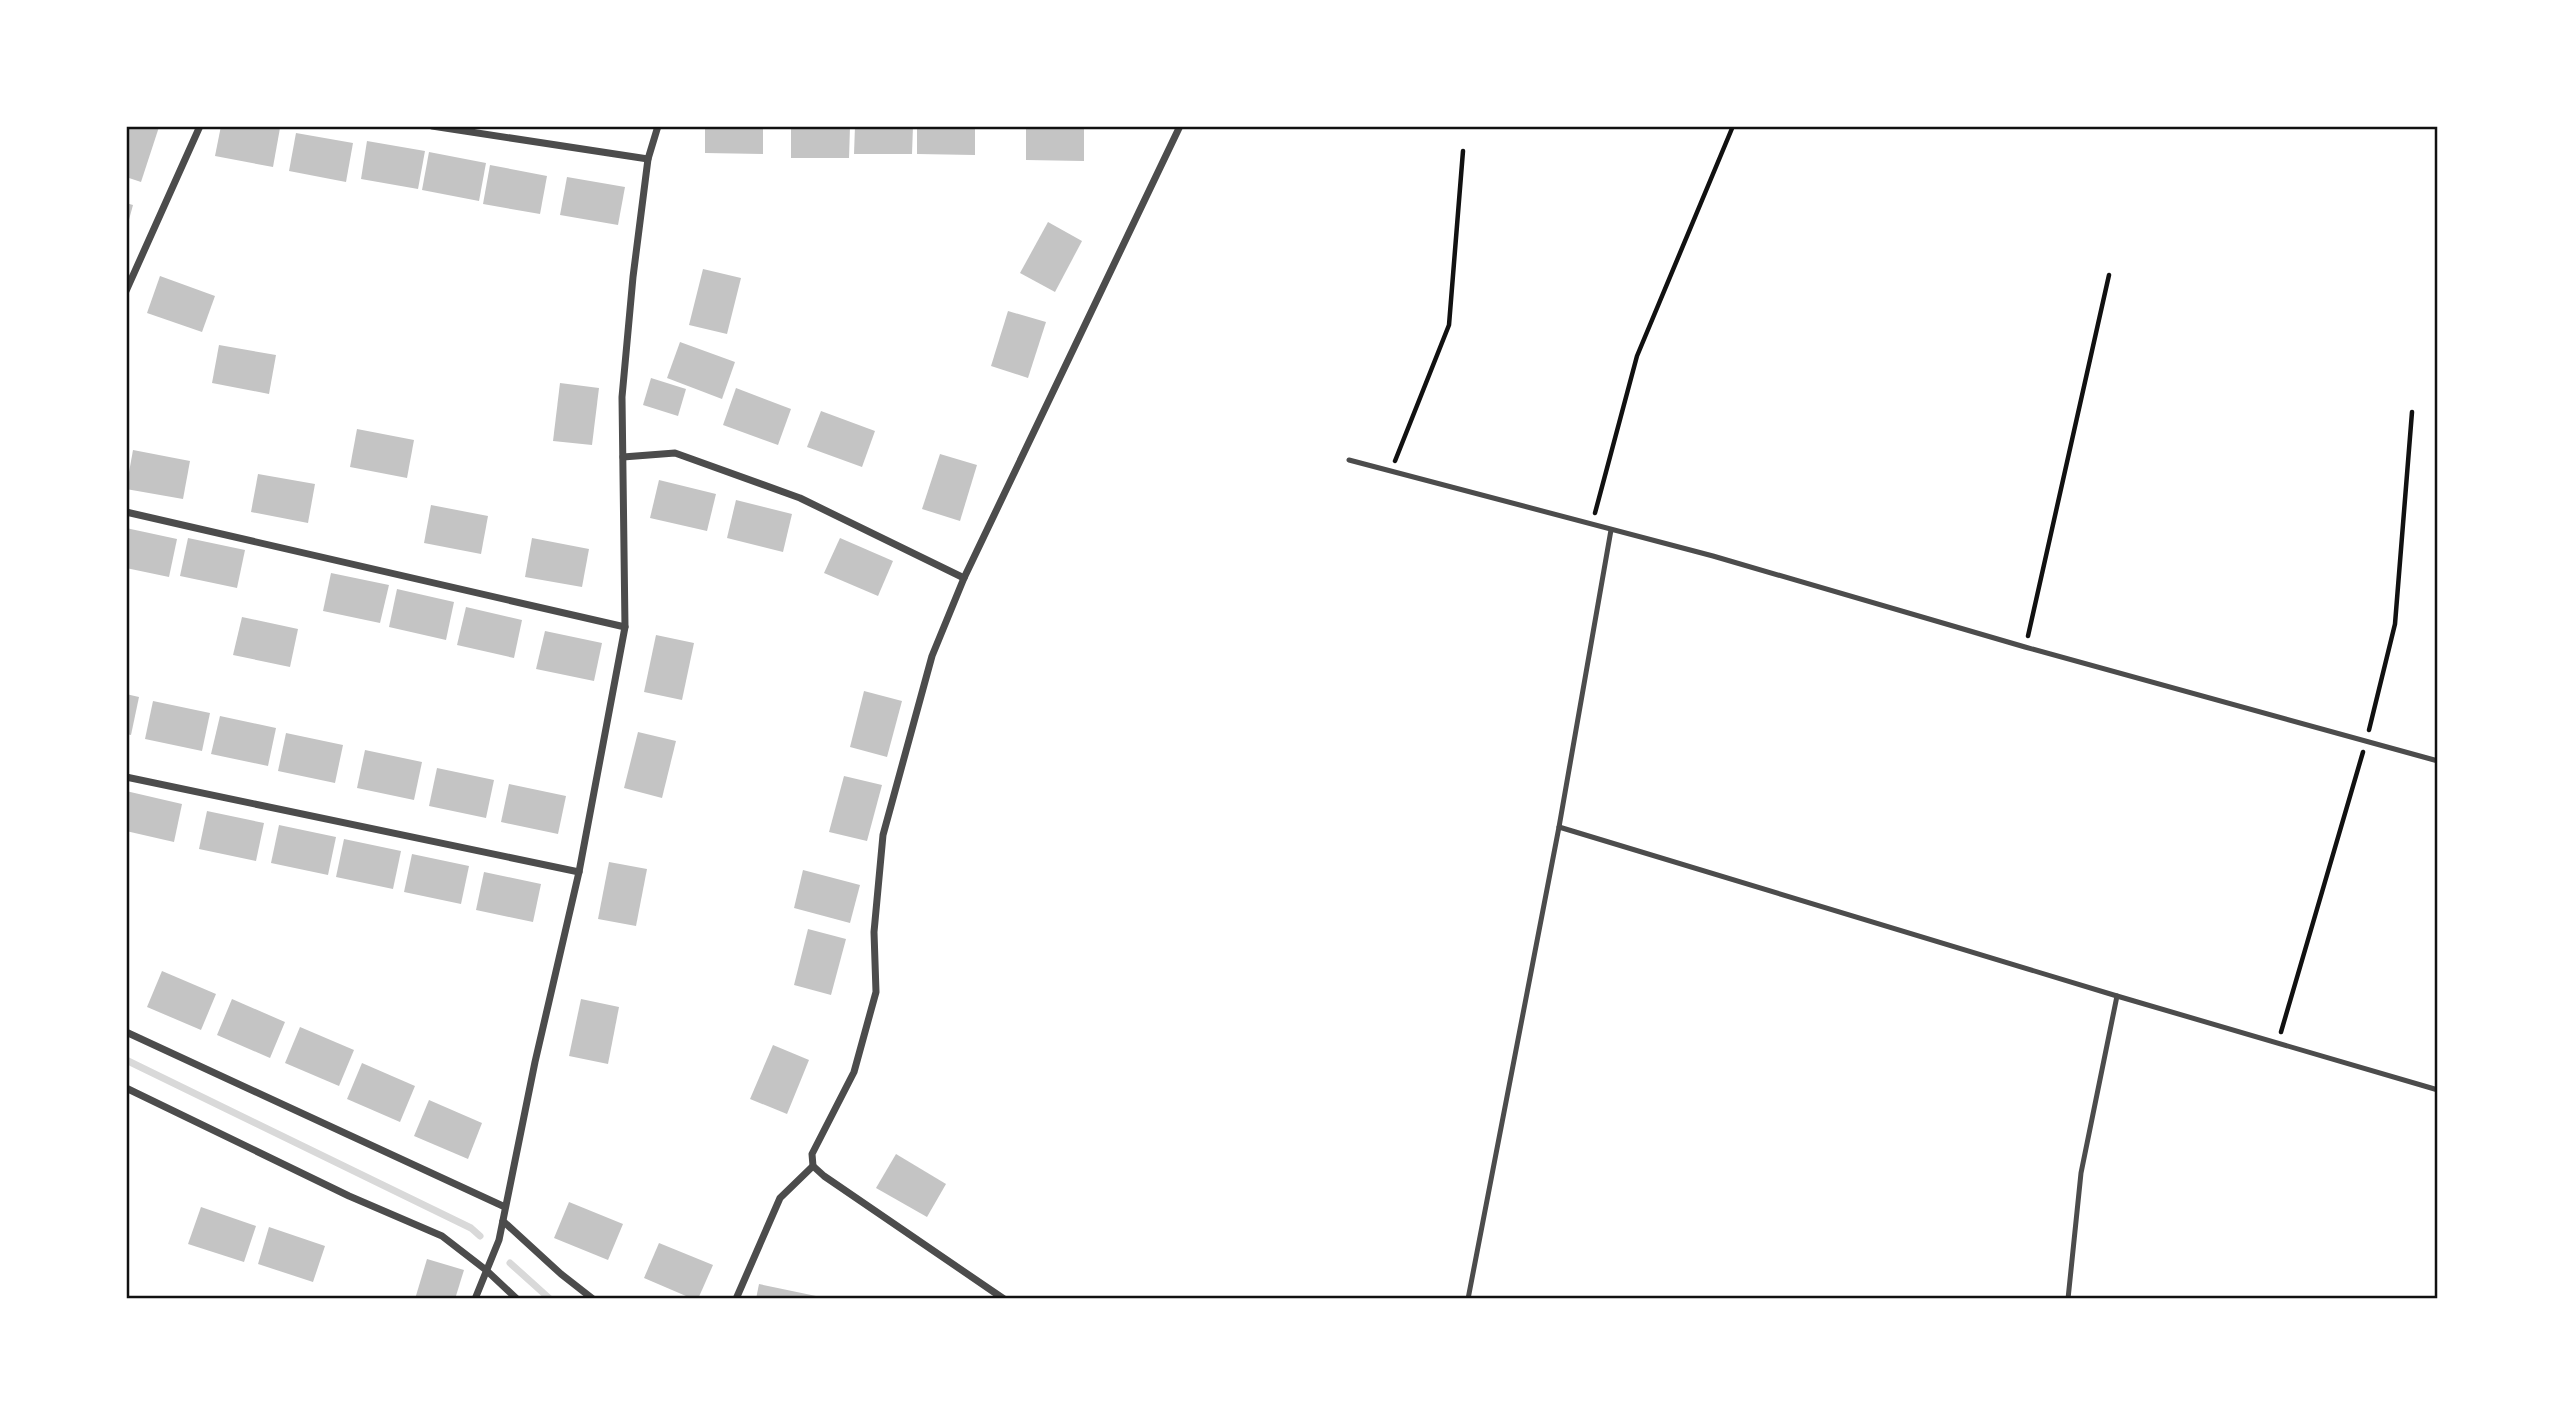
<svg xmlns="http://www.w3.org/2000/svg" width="2564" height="1425" viewBox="0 0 2564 1425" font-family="Jost,sans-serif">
<rect width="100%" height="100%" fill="#fff"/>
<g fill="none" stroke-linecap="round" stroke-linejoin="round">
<g stroke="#d9d9d9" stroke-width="7">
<polyline points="126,1060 471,1228 480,1236"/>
<polyline points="510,1263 550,1299"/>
</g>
</g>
<g fill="#c4c4c4">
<polygon points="126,126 159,127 141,182 126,177"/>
<polygon points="221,126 266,126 280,128 273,167 215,156"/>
<polygon points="705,126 763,126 763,154 705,153"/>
<polygon points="791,126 850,126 849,158 791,158"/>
<polygon points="855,126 913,126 912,154 854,154"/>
<polygon points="917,126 975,126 975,155 917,154"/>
<polygon points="1026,126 1084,126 1084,161 1026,160"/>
<polygon points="296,133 353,143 346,182 289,171"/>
<polygon points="367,141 425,151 418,189 361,179"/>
<polygon points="429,152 486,163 479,201 422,190"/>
<polygon points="490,165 547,176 540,214 483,204"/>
<polygon points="567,177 625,187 618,225 560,215"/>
<polygon points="126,203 133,205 127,227 126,227"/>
<polygon points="1048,222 1082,241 1055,292 1020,273"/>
<polygon points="703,269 741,278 727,334 689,325"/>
<polygon points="160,276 215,296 202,332 147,313"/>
<polygon points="1008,311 1046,322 1028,378 991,366"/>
<polygon points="680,342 735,362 722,399 667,378"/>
<polygon points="219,345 276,355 269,394 212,383"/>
<polygon points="651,378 686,389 678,416 643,405"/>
<polygon points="560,383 599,388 592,445 553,441"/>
<polygon points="736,388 791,409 778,445 723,425"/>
<polygon points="821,411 875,431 862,467 807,447"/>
<polygon points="357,429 414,440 407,478 350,467"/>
<polygon points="133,450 190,461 183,499 126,489"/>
<polygon points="940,454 977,465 960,521 922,509"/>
<polygon points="258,474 315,484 308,523 251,512"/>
<polygon points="659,480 716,494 707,531 650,518"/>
<polygon points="736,500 792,514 783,552 727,538"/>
<polygon points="431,505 488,516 481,554 424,543"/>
<polygon points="126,528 177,539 169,577 126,568"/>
<polygon points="188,538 245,550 237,588 180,576"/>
<polygon points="532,538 589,549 582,587 525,577"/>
<polygon points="840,538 893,561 878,596 824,573"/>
<polygon points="331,573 389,585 380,623 323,611"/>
<polygon points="397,589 454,602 446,640 389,627"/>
<polygon points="466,607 522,620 514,658 457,645"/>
<polygon points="242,617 298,629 290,667 233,655"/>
<polygon points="545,631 602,643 594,681 536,669"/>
<polygon points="656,635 694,643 682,700 644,692"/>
<polygon points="864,691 902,701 887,757 850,747"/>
<polygon points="126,694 139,697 131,735 126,734"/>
<polygon points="153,701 210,713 202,751 145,739"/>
<polygon points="220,716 276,728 268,766 211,754"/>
<polygon points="638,732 676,741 662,798 624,788"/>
<polygon points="286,733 343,745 335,783 278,771"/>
<polygon points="365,750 422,762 414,800 357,788"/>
<polygon points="437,768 494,780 486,818 429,806"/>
<polygon points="844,776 882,785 867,841 829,832"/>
<polygon points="509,784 566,796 558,834 501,822"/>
<polygon points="126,791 182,804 174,842 126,831"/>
<polygon points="207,811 264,823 256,861 199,849"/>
<polygon points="279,825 336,837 328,875 271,863"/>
<polygon points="344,839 401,851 393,889 336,877"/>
<polygon points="412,854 469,866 461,904 404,892"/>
<polygon points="609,862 647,869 636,926 598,919"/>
<polygon points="803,870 860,885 850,923 794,908"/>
<polygon points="484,872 541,884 533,922 476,910"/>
<polygon points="808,929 846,939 831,995 794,985"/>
<polygon points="162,971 216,994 201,1030 147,1007"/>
<polygon points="232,999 285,1022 270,1058 217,1035"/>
<polygon points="581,999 619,1007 608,1064 569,1056"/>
<polygon points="300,1027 354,1050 339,1086 285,1063"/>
<polygon points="773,1045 809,1060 787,1114 750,1099"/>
<polygon points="362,1063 415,1086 400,1122 347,1099"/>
<polygon points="429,1100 482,1123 468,1159 414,1136"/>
<polygon points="896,1154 946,1184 927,1217 876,1188"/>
<polygon points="569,1202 623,1224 608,1260 554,1238"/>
<polygon points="201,1207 256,1226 244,1262 188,1244"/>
<polygon points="269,1227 325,1246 313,1282 258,1264"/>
<polygon points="659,1243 713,1265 698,1299 693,1299 644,1278"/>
<polygon points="427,1259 464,1270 455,1299 415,1299"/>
<polygon points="759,1284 816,1296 815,1299 756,1299"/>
</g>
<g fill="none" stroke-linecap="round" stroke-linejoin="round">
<g stroke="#111" stroke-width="4.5">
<polyline points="1395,461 1449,325 1463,151"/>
<polyline points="1595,513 1637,356 1733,126"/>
<polyline points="2028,636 2109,275"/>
<polyline points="2369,730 2395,624 2412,412"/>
<polyline points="2281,1032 2363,752"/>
</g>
<g stroke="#4c4c4c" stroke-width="5">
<polyline points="1349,460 1713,556 2025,647 2438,761"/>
<polyline points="1559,827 2117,996 2438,1090"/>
<polyline points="1468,1299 1559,827 1611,530"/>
<polyline points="2068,1299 2081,1173 2117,996"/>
</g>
<g stroke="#4c4c4c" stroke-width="7">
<polyline points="432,126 648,159"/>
<polyline points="126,291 200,126"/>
<polyline points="623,457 675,453 800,498 964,578"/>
<polyline points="126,512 625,627"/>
<polyline points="126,777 579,872"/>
<polyline points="126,1032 505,1207"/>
<polyline points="126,1088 349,1196 442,1236 486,1270 517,1299"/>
<polyline points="503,1221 561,1274 593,1299"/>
<polyline points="475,1299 499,1240 535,1062 579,872 625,627 622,397 633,277 648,159 658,126"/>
<polyline points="736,1299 780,1198 813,1166"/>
<polyline points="1004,1299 824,1176 813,1166 812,1154 854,1072 876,992 874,932 883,835 932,656 964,578 1180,126"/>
</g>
</g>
<rect width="2564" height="1425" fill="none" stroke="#ffffff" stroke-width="256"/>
<rect x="128" y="128" width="2308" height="1169" fill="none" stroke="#111" stroke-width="2.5"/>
</svg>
